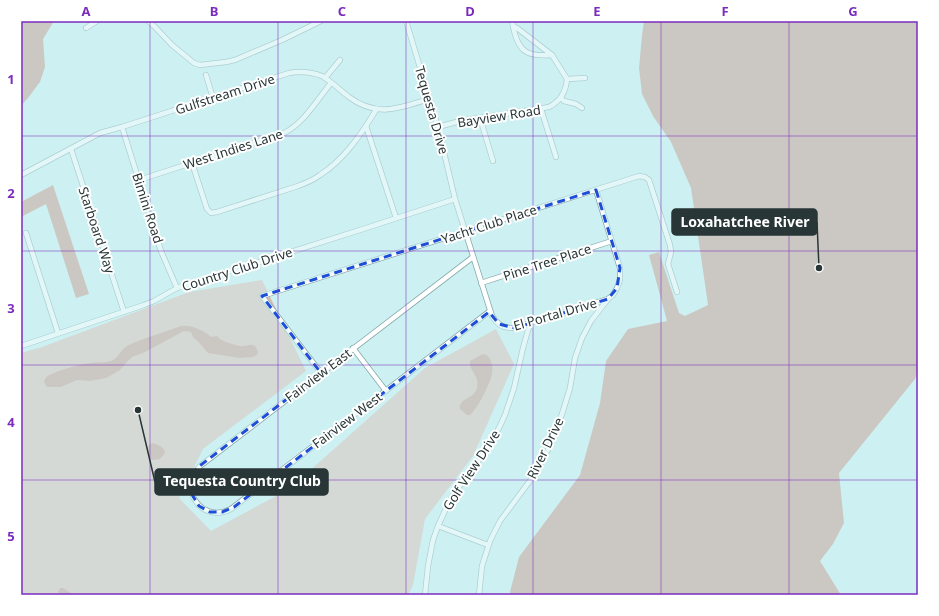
<svg xmlns="http://www.w3.org/2000/svg" width="939" height="616" viewBox="0 0 939 616" font-family="'Noto Sans',sans-serif">
<rect width="100%" height="100%" fill="#cdf1f2"/>
<polygon fill="#dbbcb3" points="262,280 306,371 203,449 179,498 211,531 289,489 425,368 496,329 514,364 473,456 425,519 413,585 408,595 21,595 21,353 42,347 189,292"/>
<g fill="#c7988b">
<polygon points="21,21 54,21 43,39 45,67 40,82 28,98 21,106"/>
<polygon points="644,21 918,21 918,370 915,379 839,473 844,523 833,544 820,561 841,595 511,595 510,592 519,557 580,475 600,403 606,361 628,329 667,321 649,255 659,252 679,313 685,316 708,305 691,188 671,142 653,116 642,94 639,68 642,35"/>
<polygon points="53,185 89,294 76,298 46,204 21,217 21,202"/>
<path d="M181,326C191,325 204,330 211,337L217,336C219,338 220,339 222,340C224,342 241,347 243,346C247,346 249,344 253,345C256,346 257,349 258,352L257,355L253,357L240,358L208,353C205,350 204,348 201,345C197,339 193,340 191,332L184,331L145,352L132,357L126,363L120,370L106,378L90,381L77,380L61,387H47C45,384 43,382 45,379C48,372 82,364 90,363C97,362 105,363 111,361C119,358 120,350 127,346C134,342 142,340 149,337C160,333 171,330 181,326Z"/>
<path d="M485,354C492,358 493,366 492,374C490,384 478,408 470,415H467L460,409C458,398 475,399 477,388C480,375 469,372 470,361L481,355Z"/>
<path d="M152,443C158,444 164,447 165,453L160,459L152,460C147,456 145,446 152,443Z"/>
<polygon points="60,588 63,588 74,595 60,595 58,592"/>
</g>
<g fill="none" stroke-linecap="round" stroke-linejoin="round">
<g stroke="#85a8a9" stroke-width="6">
<g id="minor">
<polyline points="148,21 155,27 172,45 194,63 200,65 226,62 235,60 282,40 321,21"/>
<path d="M406,21L438,127L455,199L492,316C498,326 507,330 518,327L608,299L613,295L617,288L620,280V268L596,190"/>
<polyline points="512,21 513,26 517,28 552,55 567,79 585,78"/>
<path d="M513,26C518,52 527,57 552,55"/>
<polyline points="86,28 97,21"/>
<polyline points="206,75 213,98"/>
<polyline points="325,78 340,60"/>
<polyline points="561,98 564,101 576,104 582,108"/>
<polyline points="541,109 556,157"/>
<polyline points="480,118 493,161"/>
<polyline points="366,126 396,218"/>
<polyline points="122,127 161,251 177,288"/>
<path d="M438,127L460,121L549,107C561,101 566,91 567,79"/>
<polyline points="71,149 124,312"/>
<path d="M192,163L207,209L211,213L217,212L295,187C304,184 312,181 320,175C344,160 362,133 376,110"/>
<path d="M21,175L100,133L122,127L289,73C301,71 311,72 322,76C331,81 341,91 349,97C377,118 400,108 429,99"/>
<path d="M139,180L284,133C304,123 317,100 331,83"/>
<polyline points="26,233 58,333"/>
<path d="M473,257L200,466C177,489 202,524 231,509L490,311"/>
<polyline points="481,283 612,241"/>
<polyline points="21,346 144,305 154,301 177,288 360,230 455,199"/>
<polyline points="353,348 386,391"/>
<polyline points="321,373 262,296 639,176 645,177 649,180 670,245 671,252 668,264 677,292"/>
<polyline points="438,526 488,545"/>
<polyline points="425,595 428,566 433,540 438,526 448,504 455,492 484,453 499,428 505,415 514,388 523,348 530,323"/>
<polyline points="479,595 482,566 490,541 500,521 535,474 550,446 562,414 570,388 575,358 582,338 591,321 608,299"/>
</g>
</g>
<use href="#minor" stroke="#fff" stroke-width="4.5"/>
</g>
<path d="M0 0H939V616H0ZM596,190L620,268L617,288L608,299L515,328L499,324L489,312L234,507L222,512H210L199,506L191,493V479L197,468L321,373L262,296Z" fill="#cdf1f2" fill-opacity=".55" fill-rule="evenodd"/>
<path fill="none" stroke="#1d4ed8" stroke-width="3" stroke-dasharray="8 5" stroke-linejoin="round" d="M596,190L620,268L617,288L608,299L515,328L499,324L489,312L234,507L222,512H210L199,506L191,493V479L197,468L321,373L262,296Z"/>
<path fill="none" stroke="#7b2cbf" stroke-width="1" stroke-opacity="0.55" d="M150,21V595M278,21V595M406,21V595M533,21V595M661,21V595M789,21V595M21,136H918M21,251H918M21,365H918M21,480H918"/>
<g text-anchor="middle" dominant-baseline="central" stroke-width="4" stroke-linejoin="round" paint-order="stroke">
<g font-size="13" fill="#283637" stroke="#fff">
<text transform="translate(225 94) rotate(-18)">Gulfstream Drive</text>
<text transform="translate(432 110) rotate(74)">Tequesta Drive</text>
<text transform="translate(499 116) rotate(-9)">Bayview Road</text>
<text transform="translate(233 149) rotate(-18)">West Indies Lane</text>
<text transform="translate(148 208) rotate(72)">Bimini Road</text>
<text transform="translate(489 224) rotate(-18)">Yacht Club Place</text>
<text transform="translate(97 230) rotate(72)">Starboard Way</text>
<text transform="translate(547 262) rotate(-18)">Pine Tree Place</text>
<text transform="translate(237 269) rotate(-18)">Country Club Drive</text>
<text transform="translate(555 314) rotate(-16)">El Portal Drive</text>
<text transform="translate(318 375) rotate(-37)">Fairview East</text>
<text transform="translate(347 420) rotate(-37)">Fairview West</text>
<text transform="translate(545 448) rotate(-64)">River Drive</text>
<text transform="translate(471 470) rotate(-57)">Golf View Drive</text>
</g>
</g>
<path fill="none" stroke="#283637" stroke-width="1.5" d="M819 268L817 222M138 410L155 482"/>
<g fill="#283637" stroke="#fff" stroke-width="1.5">
<circle cx="819" cy="268" r="4"/>
<circle cx="138" cy="410" r="4"/>
</g>
<g fill="#283637" stroke="#283637" stroke-width="1.5">
<rect x="672" y="209" width="145" height="26" rx="4"/>
<rect x="155" y="469" width="173" height="26" rx="4"/>
</g>
<g font-size="14" text-anchor="middle" font-weight="bold" fill="#fff">
<text x="745" y="227">Loxahatchee River</text>
<text x="242" y="486">Tequesta Country Club</text>
</g>
<rect width="939" height="616" fill="none" stroke="#ffffff" stroke-width="44"/>
<rect x="22" y="22" width="895" height="572" fill="none" stroke="#7b2cbf" stroke-width="1.5"/>
<g font-size="13" text-anchor="middle" font-weight="bold" fill="#7b2cbf">
<text x="86" y="16">A</text>
<text x="214" y="16">B</text>
<text x="342" y="16">C</text>
<text x="470" y="16">D</text>
<text x="597" y="16">E</text>
<text x="725" y="16">F</text>
<text x="853" y="16">G</text>
<text x="11" y="84">1</text>
<text x="11" y="198">2</text>
<text x="11" y="313">3</text>
<text x="11" y="427">4</text>
<text x="11" y="541">5</text>
</g>
</svg>
